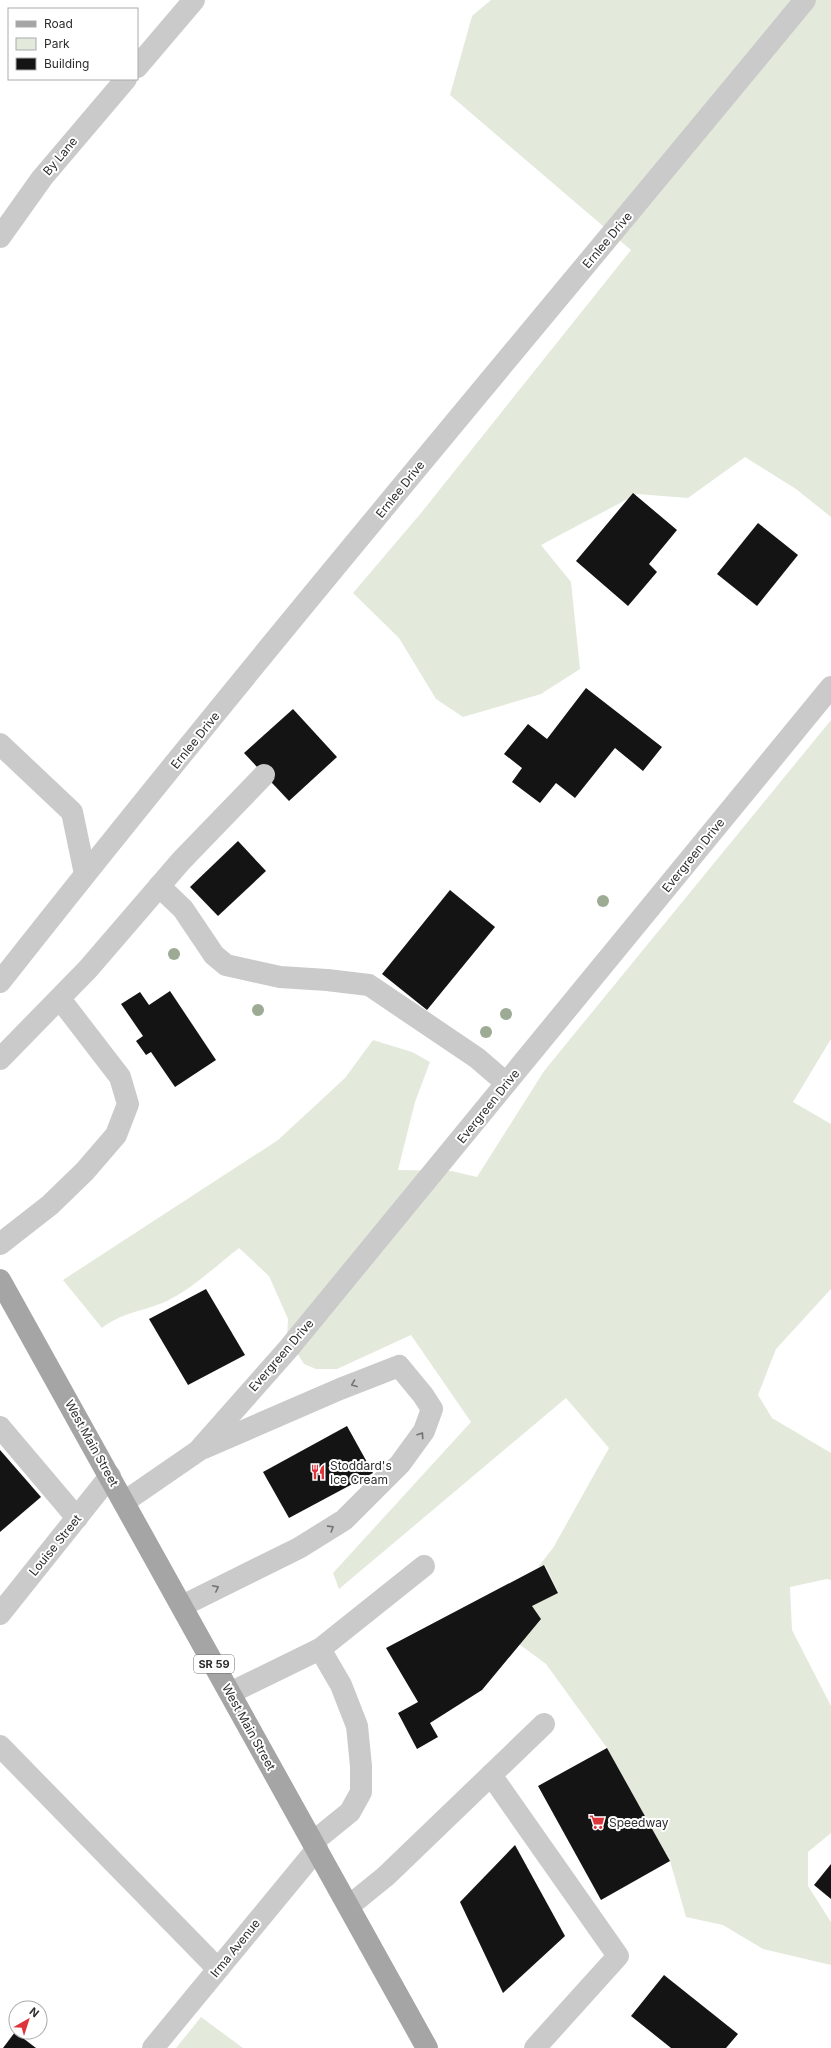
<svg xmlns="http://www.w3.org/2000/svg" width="831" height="2048" viewBox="0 0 831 2048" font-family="Inter,sans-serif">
<rect width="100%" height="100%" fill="#fff"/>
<g fill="#e3eadb">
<polygon points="491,0 831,0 831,517 796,489 745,457 688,498 637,494 541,545 571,582 580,669 541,694 463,717 436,699 399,638 353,593 421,513 631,250 450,95 472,16"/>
<path d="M831,720V1039L793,1102L831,1124V1289L776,1349L758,1395L772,1418L831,1453V1580L827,1579L790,1587L792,1630L831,1706V1833L808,1852V1886L831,1922V1965L763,1949L723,1925L686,1917L670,1861L607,1748L546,1664L519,1644L540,1619L532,1606L558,1592L545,1565L538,1567L553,1548L609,1448L566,1398L339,1589L333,1573L471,1422L411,1335L337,1369H316L304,1364L287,1337L288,1319L269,1276L239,1248C216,1266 193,1288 167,1301C143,1312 124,1311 102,1328L63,1280L278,1140L345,1078L373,1040L412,1052L430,1062L415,1102L398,1170L452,1171L477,1177L544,1071Z"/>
<polygon points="201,2017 243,2048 176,2048"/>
</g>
<g fill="#141414">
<polygon points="633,493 677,530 649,564 657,572 628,606 576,561"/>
<polygon points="758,523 798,555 757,606 717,574"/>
<polygon points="586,688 662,747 643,771 615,748 575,798 556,783 540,803 512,782 522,768 504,754 528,724 547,739"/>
<polygon points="293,709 337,757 289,801 244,753"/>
<polygon points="238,841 266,871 218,916 190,887"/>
<polygon points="450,890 495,927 427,1010 382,974"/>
<polygon points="170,991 216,1060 175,1087 151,1052 146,1055 136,1041 143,1036 121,1004 140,992 149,1005"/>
<polygon points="206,1289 245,1355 188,1385 149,1319"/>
<polygon points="347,1426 373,1473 289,1518 263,1472"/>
<polygon points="0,1450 41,1497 0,1532"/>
<polygon points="544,1565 558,1593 532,1606 541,1619 482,1690 430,1723 438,1737 417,1749 398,1713 418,1702 386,1648"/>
<polygon points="607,1748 670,1861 601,1900 538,1786"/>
<polygon points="515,1845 565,1936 503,1993 460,1902"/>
<polygon points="831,1864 831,1899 814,1885"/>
<polygon points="664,1975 738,2034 726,2048 671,2048 631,2016"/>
<polygon points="15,2032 36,2048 3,2048"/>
</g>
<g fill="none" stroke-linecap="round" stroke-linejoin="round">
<g stroke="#cacaca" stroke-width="22">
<polyline points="137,67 194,0"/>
<polyline points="0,237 42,178 126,79"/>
<polyline points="0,744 72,812 85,874"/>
<polyline points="159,886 183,909 214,955 226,965 280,977 327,980 369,985 477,1058 506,1083"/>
<path d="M0,982C262,649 536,327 805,0"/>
<polyline points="0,1059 88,969 181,861 264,775"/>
<polyline points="0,1244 50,1205 85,1171 116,1135 128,1104 120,1077 60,999"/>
<polyline points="0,1427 77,1518"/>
<polyline points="124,1502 198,1451 289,1348 831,687"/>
<polyline points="182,1606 299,1548 344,1520 400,1464 424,1431 432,1409 423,1395 399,1366 340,1389 204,1448"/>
<polyline points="0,1614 110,1476"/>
<polyline points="230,1693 320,1649 424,1566"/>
<polyline points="0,1746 218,1969"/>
<polyline points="491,1775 618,1956 535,2048"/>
<polyline points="313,1842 350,1812 361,1792 361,1766 357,1726 341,1685 320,1649"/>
<polyline points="349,1906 386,1876 544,1724"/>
<polyline points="153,2048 317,1849"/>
</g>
<polyline stroke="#a5a5a5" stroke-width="22" points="0,1280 427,2048"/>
</g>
<g fill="#9eab94">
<circle cx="603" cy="901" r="6"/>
<circle cx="174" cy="954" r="6"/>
<circle cx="258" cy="1010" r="6"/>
<circle cx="506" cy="1014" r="6"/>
<circle cx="486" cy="1032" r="6"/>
</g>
<defs><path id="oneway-chevron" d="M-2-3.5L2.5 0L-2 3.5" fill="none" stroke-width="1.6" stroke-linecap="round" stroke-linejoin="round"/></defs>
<g stroke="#747474">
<use href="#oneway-chevron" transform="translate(354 1384) rotate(159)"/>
<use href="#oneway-chevron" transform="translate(421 1435) rotate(-56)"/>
<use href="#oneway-chevron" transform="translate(331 1528) rotate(-32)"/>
<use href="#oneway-chevron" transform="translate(216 1588) rotate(-27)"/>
</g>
<defs>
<g id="restaurant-bare" transform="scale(1.2)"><path d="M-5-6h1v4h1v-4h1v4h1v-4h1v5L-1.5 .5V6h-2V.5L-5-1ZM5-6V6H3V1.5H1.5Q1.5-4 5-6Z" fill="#de353d" stroke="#fff" stroke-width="2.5" paint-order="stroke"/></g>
<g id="supermarket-bare" transform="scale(1.2)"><path d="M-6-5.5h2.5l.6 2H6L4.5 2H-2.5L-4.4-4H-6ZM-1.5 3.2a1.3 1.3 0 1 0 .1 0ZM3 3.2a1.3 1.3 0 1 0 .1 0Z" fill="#de353d" stroke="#fff" stroke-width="2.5" paint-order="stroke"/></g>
</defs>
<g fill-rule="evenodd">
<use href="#restaurant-bare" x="318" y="1472"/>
<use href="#supermarket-bare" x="597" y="1822"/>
</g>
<g text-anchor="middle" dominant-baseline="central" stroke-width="4" stroke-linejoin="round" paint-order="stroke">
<rect fill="#fff" stroke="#6c6c6c" stroke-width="1" x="194" y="1655" width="40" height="18" rx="3"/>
<g font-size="11" font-weight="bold" fill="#2d2d2d">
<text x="214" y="1664">SR 59</text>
</g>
<g font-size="12" fill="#2d2d2d" stroke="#fff">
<text transform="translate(60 156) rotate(-50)">By Lane</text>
<text transform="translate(607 240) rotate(-50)">Ernlee Drive</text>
<text transform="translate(400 489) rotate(-51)">Ernlee Drive</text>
<text transform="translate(195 740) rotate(-51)">Ernlee Drive</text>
<text transform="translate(693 855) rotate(-51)">Evergreen Drive</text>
<text transform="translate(488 1106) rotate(-51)">Evergreen Drive</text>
<text transform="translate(281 1355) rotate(-49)">Evergreen Drive</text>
<text transform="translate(92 1443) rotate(61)">West Main Street</text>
<text transform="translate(55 1545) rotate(-51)">Louise Street</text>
<text transform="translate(249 1727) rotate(61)">West Main Street</text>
<text transform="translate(235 1948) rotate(-51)">Irma Avenue</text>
</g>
<g font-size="12" fill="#2d2d2d" stroke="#fff" text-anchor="start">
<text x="330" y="1465">Stoddard's<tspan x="330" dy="14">Ice Cream</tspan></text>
<text x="609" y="1822">Speedway</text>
</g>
</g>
<rect x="8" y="8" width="130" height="72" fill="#ffffff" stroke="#ababab"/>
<rect x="16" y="21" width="20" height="6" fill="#a5a5a5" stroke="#ababab"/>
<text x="44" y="28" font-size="12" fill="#2d2d2d">Road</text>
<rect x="16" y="38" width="20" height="12" fill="#e3eadb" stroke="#ababab"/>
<text x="44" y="48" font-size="12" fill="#2d2d2d">Park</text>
<rect x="16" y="58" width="20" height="12" fill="#141414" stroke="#ababab"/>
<text x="44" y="68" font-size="12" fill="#2d2d2d">Building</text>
<g transform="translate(28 2020) rotate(39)"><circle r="19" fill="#ffffff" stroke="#ababab"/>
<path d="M0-3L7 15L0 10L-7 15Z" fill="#de353d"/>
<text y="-6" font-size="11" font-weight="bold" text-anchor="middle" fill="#2d2d2d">N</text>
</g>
</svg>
